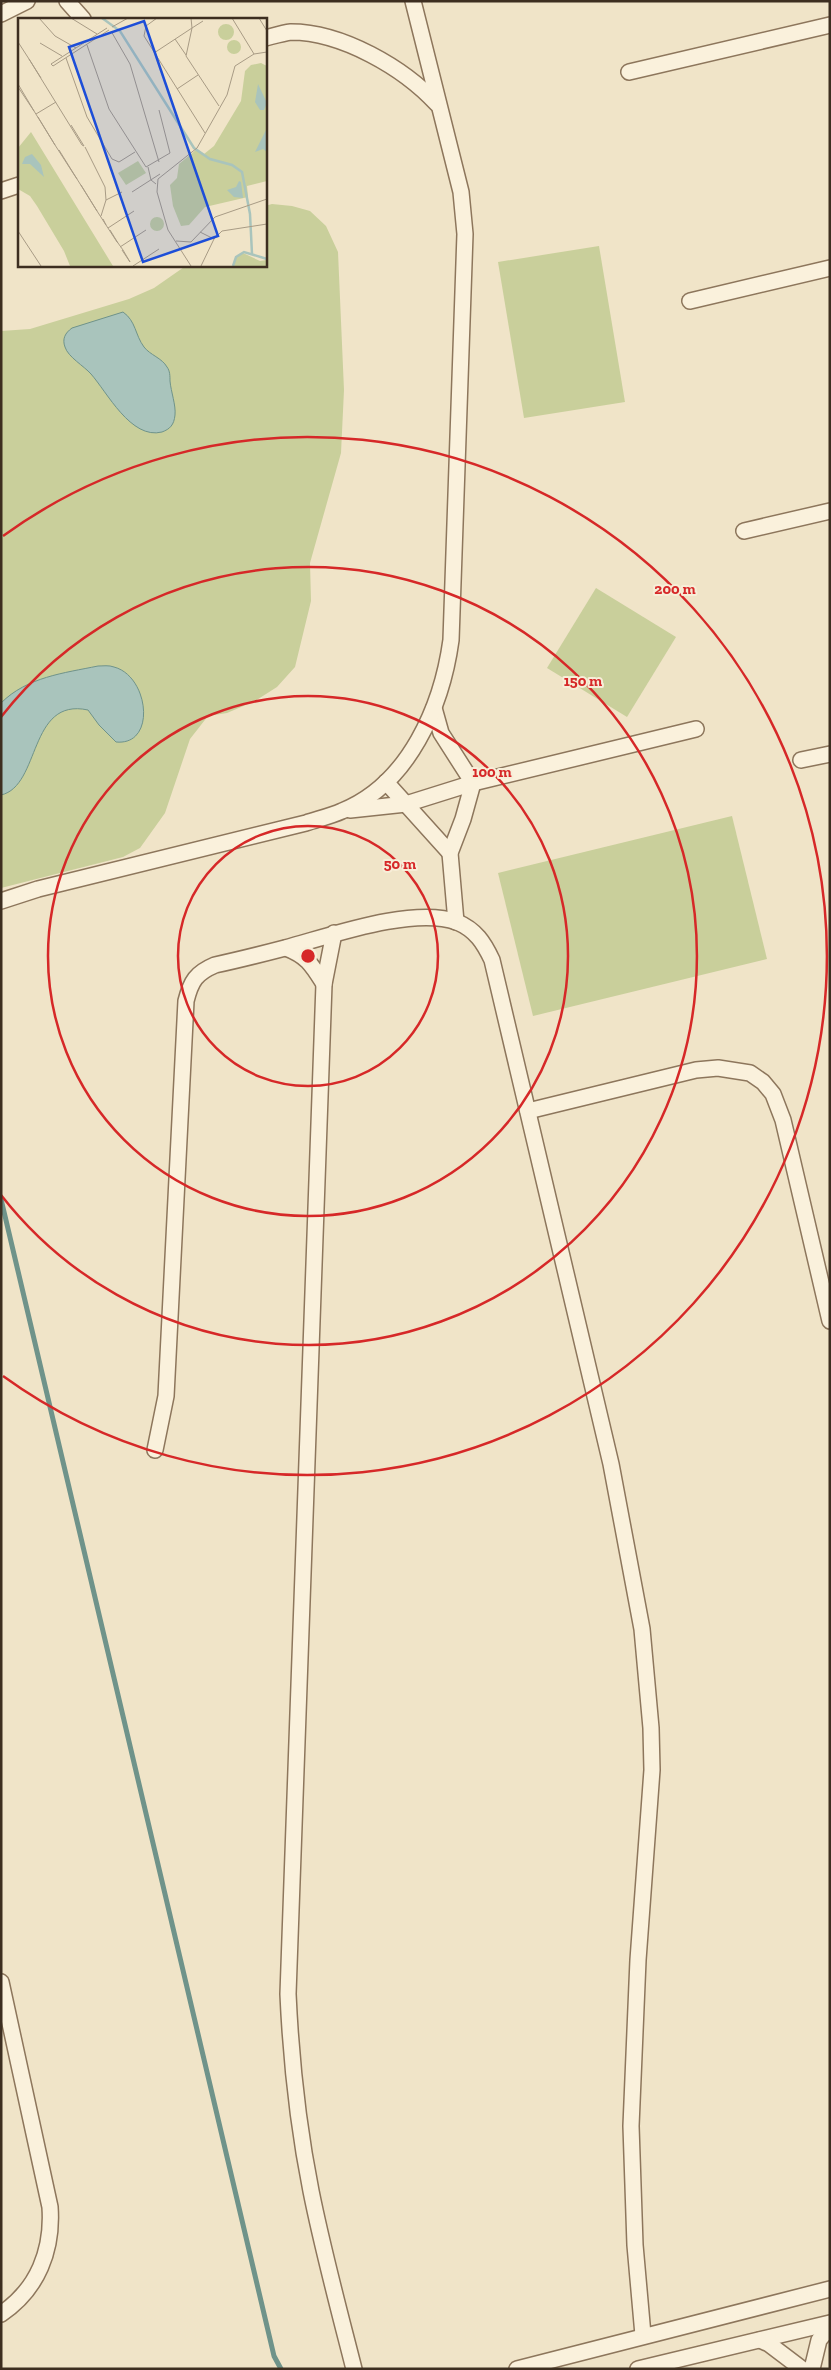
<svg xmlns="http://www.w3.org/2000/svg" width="831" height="2370" viewBox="0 0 831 2370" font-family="'Zilla Slab',serif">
<rect width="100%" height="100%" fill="#f0e4c8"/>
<g fill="#c9cf9b">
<polygon points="272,204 292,206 310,211 326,226 338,252 344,390 341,453 310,563 311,601 295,667 277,687 255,701 227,713 208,716 190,739 165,813 140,848 123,857 1,888 1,331 30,329 129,299 154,288 187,265 265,265 265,206"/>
<polygon points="599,246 625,402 524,418 498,262"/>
<polygon points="596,588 676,637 627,717 547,668"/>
<polygon points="732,816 767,959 533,1016 498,873"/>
</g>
<g fill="#a9c4bc" stroke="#6f938a">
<path d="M123,312C136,321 135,335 144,347C150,355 162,358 167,367C170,371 170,376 170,381C171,392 176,405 175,415C174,425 170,429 162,432C131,440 107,392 91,374C84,366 68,357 65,347C62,339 65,333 72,328Z"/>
<path d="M98,666C103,666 109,665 114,667C149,676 157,746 116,742L99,725L88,710C28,697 41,786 1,795V703C27,677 64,673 98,666Z"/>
</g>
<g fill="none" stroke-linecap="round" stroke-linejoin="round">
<polyline stroke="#6f938a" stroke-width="5" points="1,1199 274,2356 281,2369"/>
<g stroke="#8d765c" stroke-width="18">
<g id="minor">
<polyline points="67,1 83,19"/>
<polyline points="1,14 27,1"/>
<path d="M265,38C273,36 283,33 291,32C342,32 404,68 437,104"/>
<polyline points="629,72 830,25"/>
<polyline points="1,191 19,185"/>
<polyline points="690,301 830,268"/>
<polyline points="744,531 830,511"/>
<polyline points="434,708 441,733 473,783 463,819 450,853 456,922"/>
<polyline points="801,760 830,754"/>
<polyline points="386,782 450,853"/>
<polyline points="350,810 406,804 473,783 696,729"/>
<path d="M1,901L38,889L306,823C318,819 331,816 342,811C409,784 442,706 451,640L465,234L461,192L413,1"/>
<path d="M334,933L324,984L288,1994C291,2060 298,2126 311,2191C323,2251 339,2310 354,2369"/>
<path d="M286,948C307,956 312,965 324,984"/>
<polyline points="528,1111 696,1070 718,1068 750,1073 763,1082 773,1094 783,1120 830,1321"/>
<path d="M155,1450L166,1396L186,1001C191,981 196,973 215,965C238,960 262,954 285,948C330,936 413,906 457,922C476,930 484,943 492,960L611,1464L642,1629L651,1728L652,1770L638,1960L631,2126L635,2245L643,2335"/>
<path d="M1,1982L50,2207C53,2250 38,2289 1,2314"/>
<polyline points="760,2340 769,2344 802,2369"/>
<polyline points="517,2369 830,2289"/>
<polyline points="638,2369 830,2323"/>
<polyline points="812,2369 819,2340 830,2327"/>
</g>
</g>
<use href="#minor" stroke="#faf1dc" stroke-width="15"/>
</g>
<g fill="none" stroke="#d62828" stroke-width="2.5">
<circle cx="308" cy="956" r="130"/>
<circle cx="308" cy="956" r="260"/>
<path d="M1 717A389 389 0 1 1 1 1195"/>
<path d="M3 536A519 519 0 1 1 3 1376"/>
</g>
<g transform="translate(18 18)">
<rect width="249" height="249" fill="#f0e4c8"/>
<path d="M200 14a8 8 0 1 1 16 0a8 8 0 1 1-16 0ZM209 29a7 7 0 1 1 14 0a7 7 0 1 1-14 0ZM243,45L249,48V163L229,168L230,179L187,189L171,207L163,208L155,188L152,167L159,160L161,146L179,131L186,136L196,128L223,83L227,53L233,47ZM13,114L95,248H52L46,233L19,188L12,178L0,171V130ZM120,143L128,155L108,167L100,155ZM132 206a7 7 0 1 1 14 0a7 7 0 1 1-14 0ZM225,235L242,243L249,242V248H216L218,239Z" fill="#c9cf9b"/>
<path d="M240,66L249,85L246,92H242L237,84ZM249,110V134L245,131L237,134ZM14,136L23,147L26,159L12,146H4L7,139ZM221,163L223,164L225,180L216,179L209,172L218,169Z" fill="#a9c4bc"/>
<path fill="none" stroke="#a9c4bc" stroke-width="2.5" d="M84,0L102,13L176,130L192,141L214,147L224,154L232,196L234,236M215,248L218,239L226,234L249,241"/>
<path fill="none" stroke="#a89b85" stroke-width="1" d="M21,0L37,18L58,30M53,0L79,16M139,0L128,8L126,18L187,115M214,0L236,36M241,0L249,13M185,3L174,10L168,38L201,88M94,9L110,0M89,10L33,46L35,48L91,12M93,13L112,46L141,144M157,21L168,37M0,24L11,41M22,25L44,38M69,27L91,91L128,149L152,135L141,92M136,35L174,10L173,0M48,40L69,99L94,141L101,144L117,134M23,60L11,41L64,127L66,128L53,107M0,66L16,93L0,69M159,71L180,57M16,93L37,127L20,99M18,96L38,84M37,127L55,155L59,161L41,132M67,129L87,169L88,182L83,198M130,149L133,162L138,166M59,161L79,193L63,167M114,174L142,156M88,182L104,174M79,193L88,207L85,201M88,207L99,224L100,225L92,212M90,210L116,193M0,213L23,248M182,214L196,221M158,223L173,224L197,199L249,181M100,225L105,232L112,244L104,232M102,229L128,212M115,248L141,231M173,248L150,212L139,174L140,161L179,130L209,77L217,48L236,36L249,34M183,248L196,221L204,213L249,206"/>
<path fill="#1d4ed8" fill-opacity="0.15" stroke="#1d4ed8" stroke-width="2.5" d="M126,3L200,218L125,244L51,29Z"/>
<rect width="249" height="249" fill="none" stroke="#3d2e20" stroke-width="2.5"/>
</g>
<circle cx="308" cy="956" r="8" fill="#d62828" stroke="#f7eed8" stroke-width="2.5"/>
<g font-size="15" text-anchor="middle" font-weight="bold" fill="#d62828" stroke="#f7eed8" stroke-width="4" stroke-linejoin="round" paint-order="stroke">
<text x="675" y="594">200 m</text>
<text x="583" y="686">150 m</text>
<text x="492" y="777">100 m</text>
<text x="400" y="869">50 m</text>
</g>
<rect width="831" height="2370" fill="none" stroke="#3d2e20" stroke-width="5"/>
</svg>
